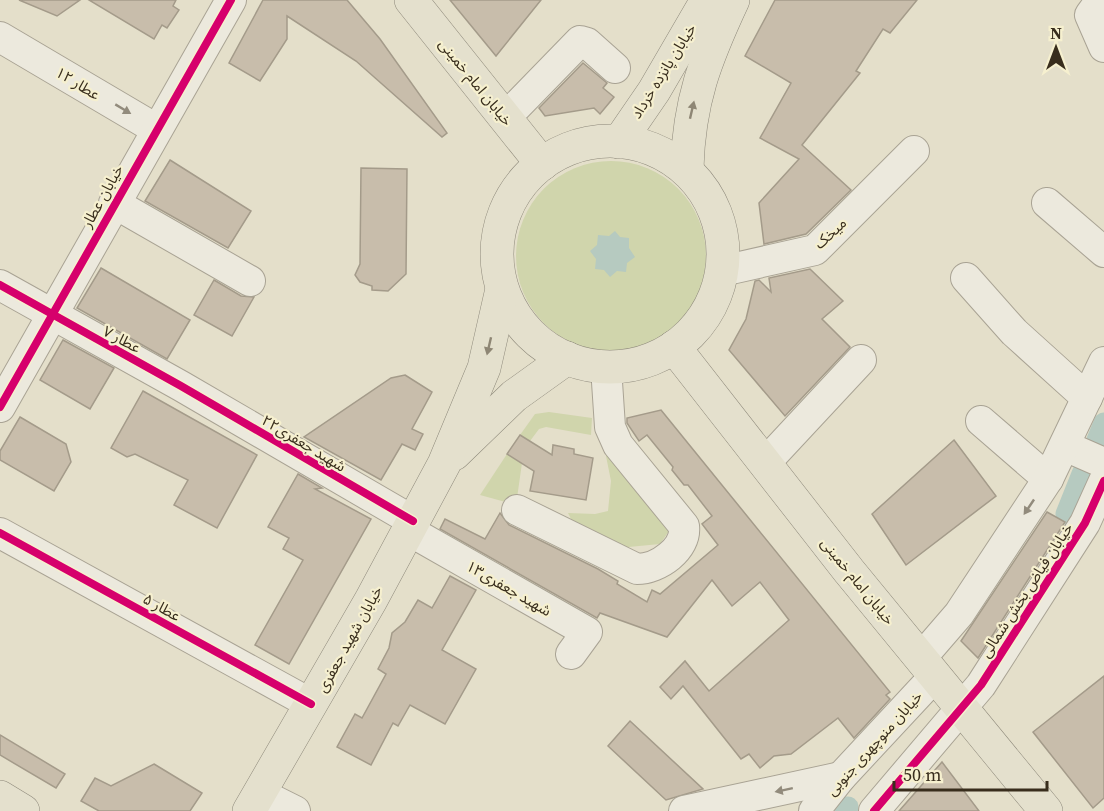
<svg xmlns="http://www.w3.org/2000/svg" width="1104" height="811" viewBox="0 0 1104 811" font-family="'Source Serif 4','Noto Sans Arabic',serif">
<rect width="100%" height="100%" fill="#e4dfca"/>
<g fill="#d0d5ac">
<circle cx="611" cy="256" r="95"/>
<polygon points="549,412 592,418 591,435 546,427 539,429 530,441 520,435 535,414"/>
<polygon points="608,453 669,531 660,544 618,548 578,533 568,513 595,514 608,511 611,481 606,456"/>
<polygon points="507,454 522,463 516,505 480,495"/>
</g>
<polygon fill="#b6cac0" points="615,231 620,237 629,238 629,248 635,257 627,263 626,272 617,271 610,277 604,270 595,269 596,259 590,251 597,245 598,235 609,236"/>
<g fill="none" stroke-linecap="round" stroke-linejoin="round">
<g stroke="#b6cac0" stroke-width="21">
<polyline points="1097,440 1104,423"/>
<polyline points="1066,514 1082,474"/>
<polyline points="845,811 848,807"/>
</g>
</g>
<g fill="#c8bdab" stroke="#a49b8a" stroke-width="1.5">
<polygon points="19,0 80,0 57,16"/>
<polygon points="89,0 176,0 173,6 179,10 167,28 162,25 154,39"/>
<polygon points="263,0 347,0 380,39 447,133 442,137 356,61 287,16 287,39 260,81 229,63"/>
<polygon points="450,0 541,0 496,56"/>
<polygon points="775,0 917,0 890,33 883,29 856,71 860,73 802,145 851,190 806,234 764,244 759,203 799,159 760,138 791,83 745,56"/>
<polygon points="583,63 607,83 603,88 614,97 600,114 594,108 545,116 539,108"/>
<polygon points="170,160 251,211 228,248 145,201"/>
<polygon points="361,168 407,169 406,274 388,291 372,290 372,286 360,282 355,275 360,264"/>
<polygon points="101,268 190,320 167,359 77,308"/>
<polygon points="810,269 843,301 822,319 850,347 785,416 729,350 746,319 755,281 759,280 771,292 769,278"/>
<polygon points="214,280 241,296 254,297 232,336 194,315"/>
<polygon points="63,340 114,368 90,409 40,380"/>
<polygon points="405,375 432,392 412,429 423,434 415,450 402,444 381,480 304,437 391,378"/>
<polygon points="143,391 257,455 217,528 174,505 188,480 135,454 127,457 111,448"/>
<polygon points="661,410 890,692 886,695 890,699 854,738 838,718 791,754 774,756 760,768 749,754 741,759 683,686 671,699 660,687 685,661 709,691 789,620 760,582 732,606 712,580 667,637 600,613 597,618 440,529 445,519 485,539 500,513 509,525 598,569 618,581 617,584 647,602 652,590 660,594 718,545 702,524 712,516 688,485 684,485 672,470 673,467 647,435 639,441 627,423 627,418"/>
<polygon points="20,417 66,444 71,462 54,491 0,460 0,451"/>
<polygon points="520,435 552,455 553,445 574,449 574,454 593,458 586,500 530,491 534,471 507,454"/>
<polygon points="954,440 996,496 906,565 872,514"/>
<polygon points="298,474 322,488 315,489 371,519 289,664 255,645 303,560 283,549 289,538 268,527"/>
<polygon points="1047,512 1065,522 978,658 961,641"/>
<polygon points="450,576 476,590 442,650 476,669 445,724 410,705 398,726 393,723 371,765 337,747 355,714 362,718 386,674 378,669 389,648 392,633 405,622 418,600 432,608"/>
<polygon points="1104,676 1104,798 1093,808 1033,732"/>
<polygon points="630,721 703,789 666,800 608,746"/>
<polygon points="0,735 65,774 56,788 0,755"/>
<polygon points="942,762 979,811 899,811"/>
<polygon points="154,764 202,793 190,811 99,811 81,801 95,778 111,786"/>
</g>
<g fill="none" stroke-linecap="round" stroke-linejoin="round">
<g stroke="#a9a394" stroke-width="32">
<g id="minor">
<polyline points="1101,0 1090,15 1104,47"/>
<polyline points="0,37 156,129"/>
<polyline points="505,118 580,41 587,43 615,68"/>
<polyline points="114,203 250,281"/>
<polyline points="1047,203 1104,252"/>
<polyline points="722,271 815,250 914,151"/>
<polyline points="966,278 1014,332 1087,398"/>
<polyline points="0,285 181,386 413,521"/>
<polyline points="0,407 231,0"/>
<polyline points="981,421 1048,479"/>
<polyline points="1065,446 1104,463"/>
<polyline points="765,463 861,360"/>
<path d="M517,510L637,569C658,569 687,549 684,526L618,445L610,427L606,367"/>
<polyline points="408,530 587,632 571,654"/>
<polyline points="0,533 311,704"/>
<polyline points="921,658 959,614 1048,479 1104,362"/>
<polyline points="259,793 295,811"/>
<polyline points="684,811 841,777"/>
<polyline points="814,811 841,777 935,676"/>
<polyline points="874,811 981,685 1085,523 1104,481"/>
</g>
</g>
<g stroke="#8e897b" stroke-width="34">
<g id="major">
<polyline points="411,0 542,164"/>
<circle cx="610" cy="254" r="113"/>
<polyline points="619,142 654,91 707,0"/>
<path d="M687,168C689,101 705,60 733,0"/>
<polyline points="674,347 849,571 1046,811"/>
<polyline points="454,454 514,396 567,358"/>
<polyline points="0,797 23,811"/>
<polyline points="249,811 371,600 444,464 484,368 502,289"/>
</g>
</g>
<use href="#minor" stroke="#ece9dd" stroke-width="30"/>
<use href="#major" stroke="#e4e0cd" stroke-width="33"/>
<g stroke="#f6f0cf" stroke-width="11">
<g id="cycleway">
<polyline points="0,285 181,386 413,521"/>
<polyline points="0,407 231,0"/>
<polyline points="0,533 311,704"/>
<polyline points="874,811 981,685 1085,523 1104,481"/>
</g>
</g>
<use href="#cycleway" stroke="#d6006c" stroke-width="8"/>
</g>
<defs><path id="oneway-solid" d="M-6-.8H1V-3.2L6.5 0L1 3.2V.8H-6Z" transform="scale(1.5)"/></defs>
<g fill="#928b7c">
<use href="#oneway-solid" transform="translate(123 109) rotate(31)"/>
<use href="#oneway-solid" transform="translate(1029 507) rotate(124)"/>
<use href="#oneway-solid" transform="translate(784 790) rotate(168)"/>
</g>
<g fill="#8e8674">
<use href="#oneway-solid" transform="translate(692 110) rotate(-77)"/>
<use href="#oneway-solid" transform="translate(489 346) rotate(103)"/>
</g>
<g text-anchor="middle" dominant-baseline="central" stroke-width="4.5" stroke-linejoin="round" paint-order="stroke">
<g font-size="15" fill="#382d1c" stroke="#f6f0cf">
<text transform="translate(663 71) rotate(-58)">خیابان پانزده خرداد</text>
<text transform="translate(476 82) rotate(51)">خیابان امام خمینی</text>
<text transform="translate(78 83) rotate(31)">عطار ۱۲</text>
<text transform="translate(102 196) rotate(-61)">خیابان عطار</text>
<text transform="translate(830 233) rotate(-43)">میخک</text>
<text transform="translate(122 339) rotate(28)">عطار ۷</text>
<text transform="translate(304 443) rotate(31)">شهید جعفری۲۲</text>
<text transform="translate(858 581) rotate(51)">خیابان امام خمینی</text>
<text transform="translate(509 588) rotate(30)">شهید جعفری۱۳</text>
<text transform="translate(1026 590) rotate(-57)">خیابان فیاض بخش شمالی</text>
<text transform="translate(162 607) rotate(29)">عطار ۵</text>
<text transform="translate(349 639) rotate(-61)">خیابان شهید جعفری</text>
<text transform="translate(874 743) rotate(-48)">خیابان منوچهری جنوبی</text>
</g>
</g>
<g transform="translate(1056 48)" stroke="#f6f0cf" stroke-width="4.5" paint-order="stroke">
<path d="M0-4.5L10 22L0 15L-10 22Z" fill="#382d1c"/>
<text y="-9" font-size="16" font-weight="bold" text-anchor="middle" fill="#382d1c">N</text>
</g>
<path d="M894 781v9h153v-9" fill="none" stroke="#382d1c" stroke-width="3"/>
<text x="903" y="781" font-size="18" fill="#382d1c" stroke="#f6f0cf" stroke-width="4.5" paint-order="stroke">50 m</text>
</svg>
